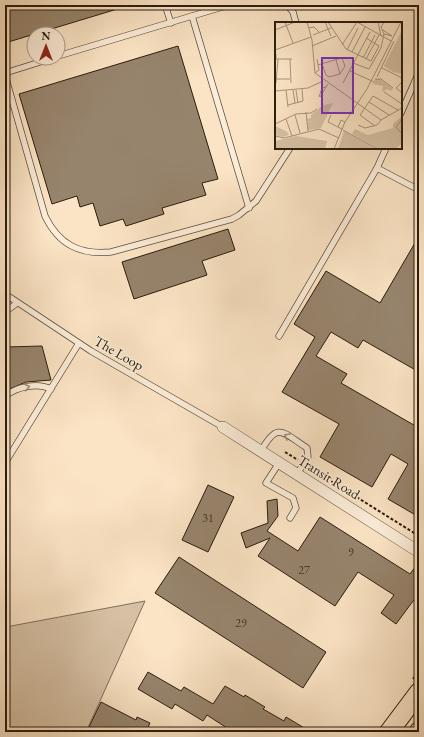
<svg xmlns="http://www.w3.org/2000/svg" width="424" height="737" viewBox="0 0 424 737" font-family="'EB Garamond',serif">
<rect width="100%" height="100%" fill="#fbe4c5"/>
<filter id="stains"><feTurbulence type="fractalNoise" baseFrequency=".005" numOctaves="4"/><feColorMatrix values="0 0 0 0 .2 0 0 0 0 .09 0 0 0 0 .02 0 0 0 .5 -.17"/></filter>
<radialGradient id="worn" r=".72"><stop offset=".6" stop-color="#630" stop-opacity="0"/><stop offset="1" stop-color="#630" stop-opacity=".3"/></radialGradient>
<polygon fill="#d7c2a6" stroke="#806f5a" points="145,601 86,732 5,732 5,631 11,626"/>
<g fill="#97846d" stroke="#2a1c0d">
<polygon points="5,5 124,5 124,7 5,43"/>
<polygon points="178,46 218,179 202,183 206,195 162,208 164,214 126,226 123,219 100,226 93,203 80,207 77,196 52,204 19,94"/>
<polygon points="228,229 235,250 202,261 207,275 134,299 122,262"/>
<polygon points="419,236 419,372 363,340 358,348 331,332 316,356 347,374 341,383 419,428 419,517 388,499 408,464 391,454 372,487 320,457 339,424 282,392 315,337 294,324 326,271 380,303"/>
<polygon points="42,346 51,380 26,382 5,391 5,347"/>
<polygon points="208,485 234,497 208,552 182,540"/>
<polygon points="277,499 278,516 267,531 298,551 320,517 410,574 419,562 419,593 396,624 381,613 394,595 358,572 335,606 258,556 270,538 246,548 241,533 268,523 267,501"/>
<polygon points="179,557 326,652 303,688 155,593"/>
<polygon points="148,672 181,691 184,687 213,704 225,686 244,697 245,695 265,707 263,709 284,721 286,717 311,732 240,732 232,727 230,730 207,715 203,721 175,704 172,709 138,689"/>
<polygon points="101,702 136,720 137,717 150,723 146,732 119,732 111,728 109,732 99,732 89,727"/>
</g>
<g fill="none" stroke-linecap="round" stroke-linejoin="round">
<g stroke="#5e4e3b" stroke-width="7">
<g id="lane">
<polyline points="165,5 171,23"/>
<polyline points="287,5 293,12 296,23"/>
<polyline points="192,16 249,208"/>
<polyline points="58,56 229,5"/>
<polyline points="5,73 53,58"/>
<path d="M5,75L45,216C59,245 80,255 111,252L232,219L239,215L256,201L290,148"/>
<polyline points="401,113 419,72"/>
<polyline points="377,168 419,190"/>
<polyline points="5,294 91,351 223,427"/>
<polyline points="5,312 17,303"/>
<polyline points="279,336 377,168 386,148"/>
<path d="M5,396C17,387 37,382 51,389"/>
<path d="M261,451C278,421 282,432 307,448L308,457L297,474"/>
<polyline points="5,463 79,343"/>
<polyline points="279,463 266,483 293,498 296,508 290,518"/>
</g>
</g>
<g stroke="#5e4e3b" stroke-width="12">
<polyline id="street" points="223,427 419,552"/>
</g>
<g stroke="#2a1c0d" stroke-width="20">
<g id="primary">
<polyline points="389,732 419,692"/>
<polyline points="419,732 419,731"/>
</g>
</g>
<g stroke="#2a1c0d" stroke-width="2" stroke-dasharray="3 2" stroke-linecap="butt">
<polyline points="285,452 298,460"/>
<polyline points="310,468 419,536"/>
<polyline points="413,679 419,671"/>
</g>
<use href="#lane" stroke="#fcedd9" stroke-width="5.5"/>
<use href="#street" stroke="#fcedd9" stroke-width="11"/>
<use href="#primary" stroke="#fbe4c5" stroke-width="18"/>
</g>
<defs><path id="oneway-chevron" d="M-2-3.5L2.5 0L-2 3.5" fill="none" stroke-width="1.6" stroke-linecap="round" stroke-linejoin="round"/></defs>
<g stroke="#9e8f7d">
<use href="#oneway-chevron" transform="translate(27 387) rotate(-12)"/>
<use href="#oneway-chevron" transform="translate(287 436) rotate(-149)"/>
</g>
<g text-anchor="middle" dominant-baseline="central" stroke-width="3.5" stroke-linejoin="round" paint-order="stroke">
<g font-size="12" fill="#453625">
<text x="208" y="518">31</text>
<text x="351" y="552">9</text>
<text x="304" y="570">27</text>
<text x="241" y="623">29</text>
</g>
<g font-size="14" fill="#2a1c0d" stroke="#fcedd9">
<text transform="translate(119 353) rotate(30)">The Loop</text>
<text transform="translate(329 477) rotate(32)">Transit Road</text>
</g>
</g>
<g transform="translate(275 22)">
<rect width="127" height="127" fill="#fbe4c5"/>
<path d="M127,8V52L118,50L109,44ZM100,57H105L118,67L116,69L112,67L107,70L108,64L98,62ZM58,81L46,106L33,108L32,100L36,99H32V97L36,96V93L48,83ZM127,94V121L121,127H103L77,112L80,107L93,113L118,106V102ZM0,104L11,109L14,113L8,115L0,113ZM69,109L100,127H63ZM21,114L52,119L50,127H0V119Z" fill="#d7c2a6"/>
<path fill="none" stroke="#a7947b" stroke-width="1" d="M10,0L18,21M32,0L37,18L40,51L106,98M50,0L56,14M53,0L71,27L96,39L104,24L91,16M82,0L116,19M103,0L106,14M34,6L39,5L45,11M0,8L20,0M108,8L117,14L109,12L106,5L109,0M38,13L56,6M67,23L82,0M37,24L61,14M0,28L36,15M72,28L83,6M77,30L90,5M1,32V37H17M88,36L100,13M15,37L16,61M91,37L104,13M61,38L65,52M78,41L94,47L106,26L109,12M43,43L66,36H67L70,44L65,52L54,55L51,53L47,42M107,46L127,56M75,49L99,60M40,51L44,48L42,37M102,55L119,19M2,57H15M100,57H106L118,66M127,60L121,66L127,71M1,61L3,37M68,61L95,10M11,68L13,85M18,68L20,81M21,68L23,81M0,69L33,66L48,59M109,70L127,82M44,75L47,66L51,65M45,75L53,62M94,80L114,93M13,83L28,79L27,67M31,90L33,109M20,93L25,111M56,93L53,100L67,107M11,97L17,114M127,97L121,105L127,112M0,102L21,92L36,91L42,87M83,103L90,106L102,103L106,98L127,86M100,104L85,93L98,74L123,88M63,105L66,98L70,100M68,108L102,127M0,114L9,116L44,107L64,116M59,127L70,100L92,67L126,0"/>
<path fill="#7b2cbf" fill-opacity="0.15" stroke="#7b2cbf" stroke-width="2" d="M47,36H78V91H47Z"/>
<rect width="127" height="127" fill="none" stroke="#2a1c0d" stroke-width="2"/>
</g>
<rect width="424" height="737" fill="none" stroke="#fbe4c5" stroke-width="20"/>
<rect x="6" y="6" width="412" height="725" fill="none" stroke="#2a1c0d" stroke-width="2"/>
<rect x="10" y="10" width="404" height="717" fill="none" stroke="#2a1c0d"/>
<g transform="translate(46 46)"><circle r="19" fill="#fcedd9" stroke="#a89987"/>
<path d="M0-3L7 15L0 10L-7 15Z" fill="#8f2418"/>
<text y="-6" font-size="11" font-weight="bold" text-anchor="middle" fill="#2a1c0d">N</text>
</g>
<rect width="100%" height="100%" filter="url(#stains)"/>
<rect width="100%" height="100%" fill="url(#worn)"/>
</svg>
